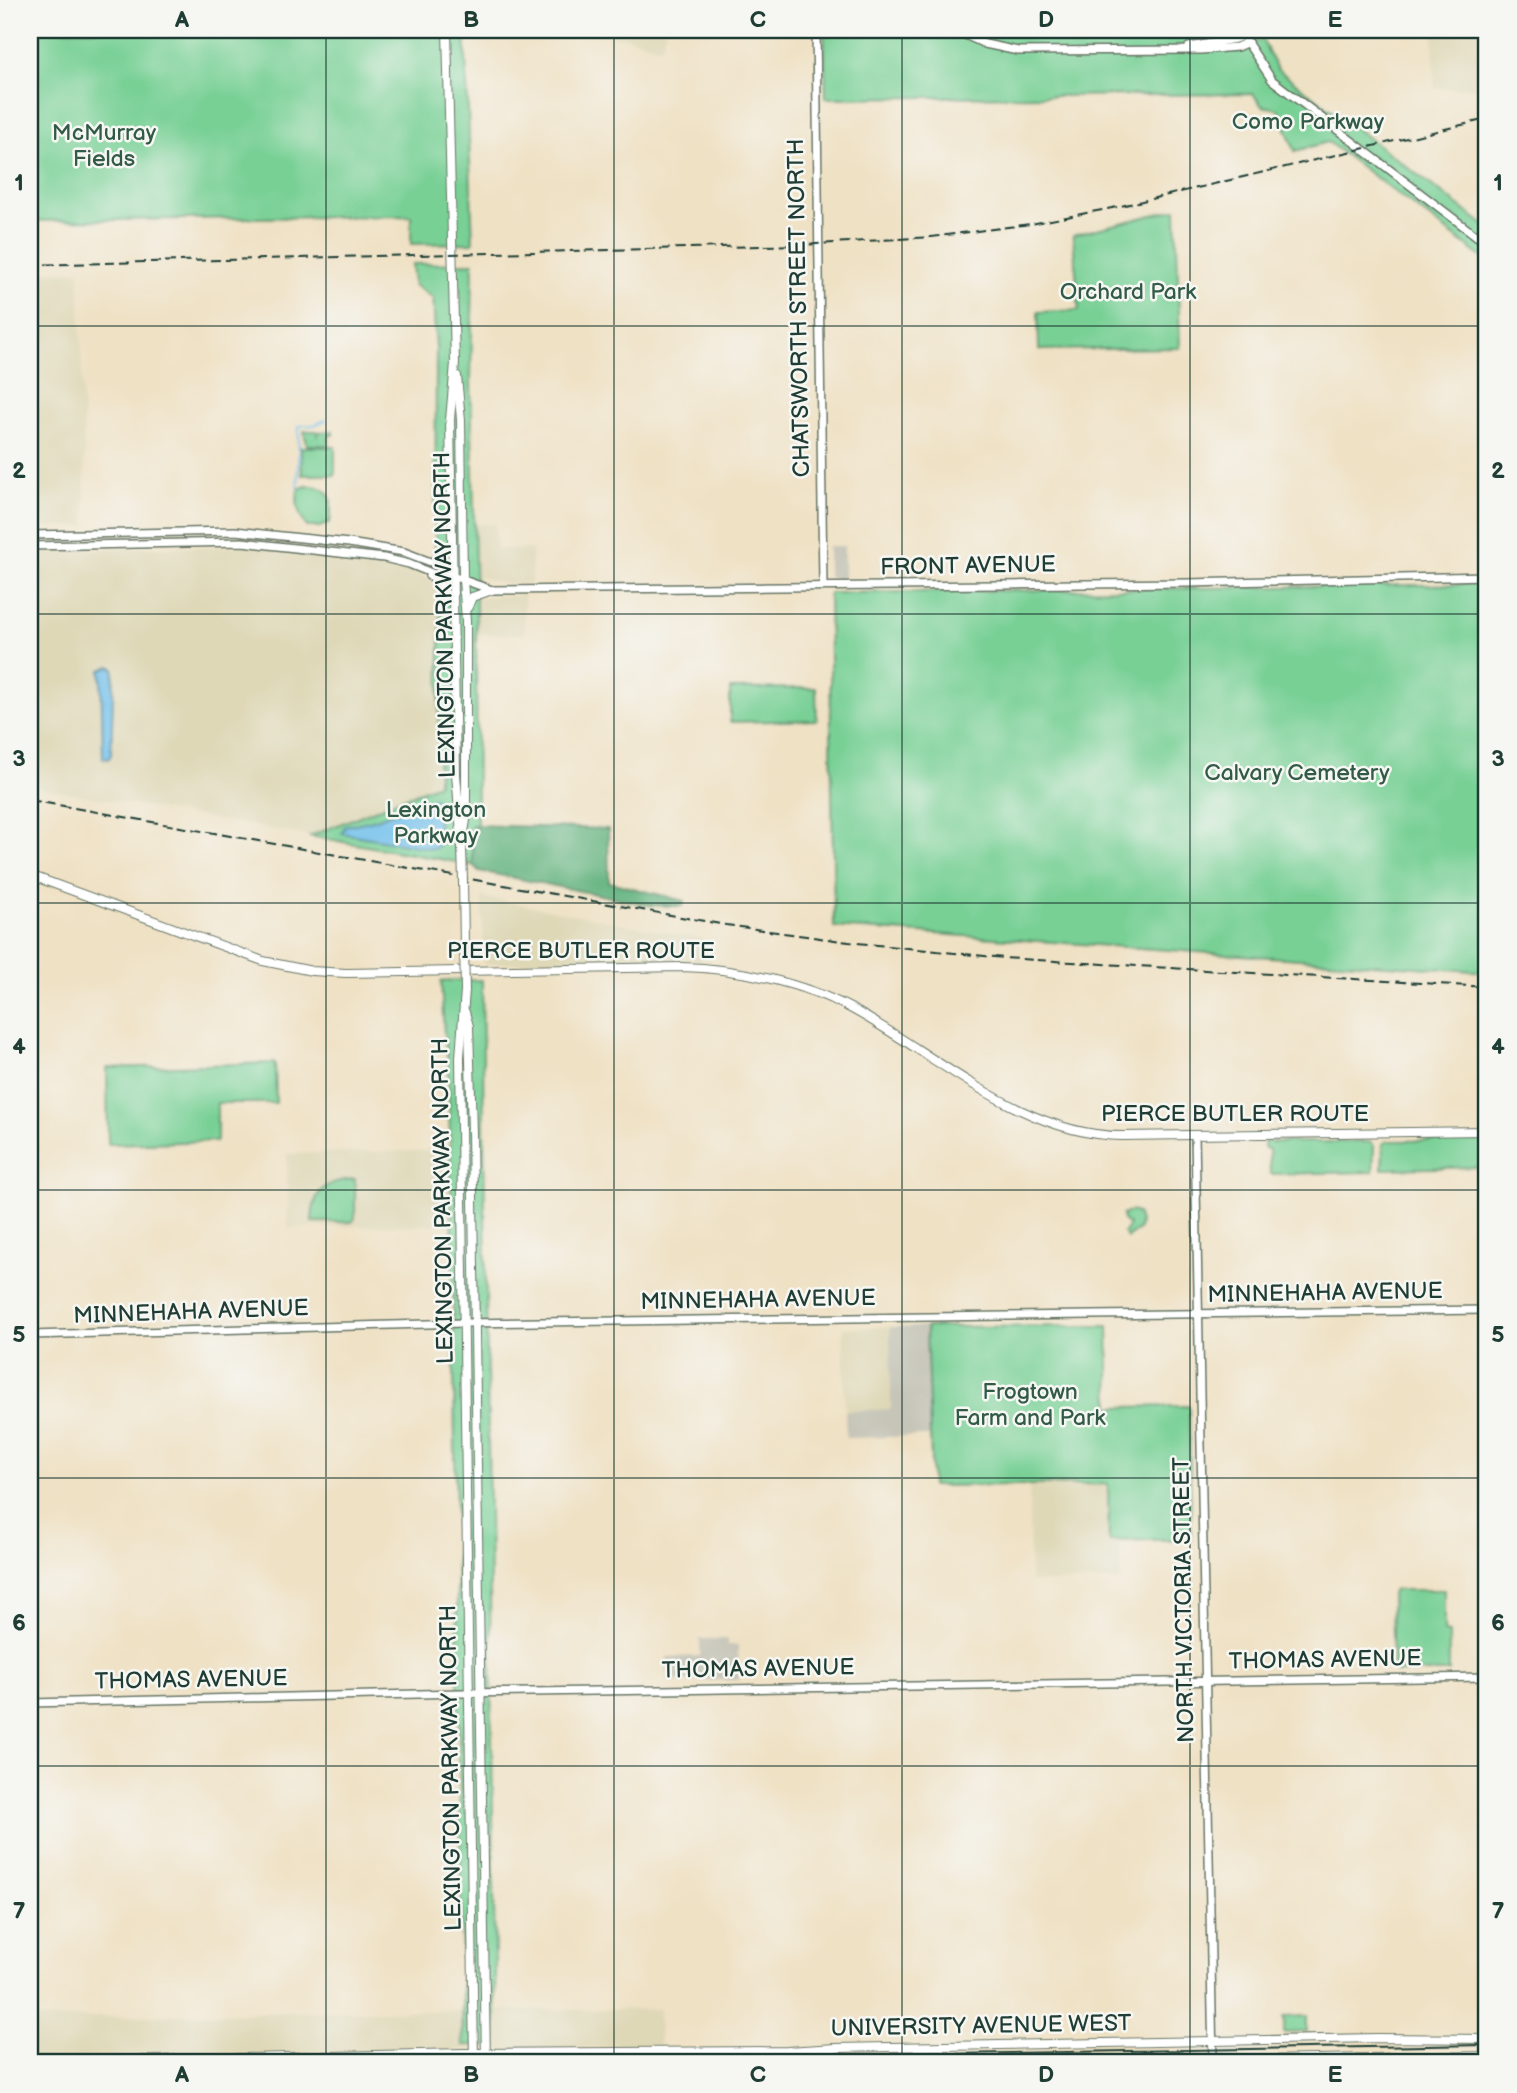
<svg xmlns="http://www.w3.org/2000/svg" width="1517" height="2093" viewBox="0 0 1517 2093" font-family="'Balsamiq Sans',sans-serif">
<rect width="100%" height="100%" fill="#f6f6f2"/>
<filter id="ink" filterUnits="userSpaceOnUse"><feTurbulence type="fractalNoise" baseFrequency=".0143" numOctaves="2"/><feDisplacementMap in="SourceGraphic" scale="14" xChannelSelector="R" yChannelSelector="G"/><feConvolveMatrix kernelMatrix="1 2 1 2 8 2 1 2 1" color-interpolation-filters="sRGB"/></filter>
<filter id="wash" filterUnits="userSpaceOnUse"><feTurbulence type="fractalNoise" baseFrequency=".00686" numOctaves="4" result="noise"/><feDisplacementMap in="SourceGraphic" scale="28" xChannelSelector="R" yChannelSelector="G"/><feGaussianBlur stdDeviation="1.57" result="paint"/><feColorMatrix in="noise" values="0 0 0 0 0 0 0 0 0 0 0 0 0 0 0 0 0 1.4 0 .05"/><feComposite in="paint" operator="in"/></filter>
<g filter="url(#wash)">
<rect width="100%" height="100%" fill="#efe1c4"/>
<g fill="#dfd8b7">
<polygon points="589,30 666,30 661,48 629,38 589,33"/>
<polygon points="1433,30 1487,30 1487,88 1435,89"/>
<polygon points="79,271 86,526 30,527 30,272"/>
<polygon points="467,524 495,524 497,549 532,549 531,582 528,584 506,584 470,574"/>
<polygon points="246,546 389,561 408,567 415,573 435,581 441,588 438,784 310,836 30,786 30,550"/>
<polygon points="524,595 524,634 468,635 471,604 478,596"/>
<polygon points="482,897 713,941 710,960 484,964"/>
<polygon points="450,1150 452,1224 288,1228 287,1154"/>
<polygon points="890,1327 892,1410 845,1411 843,1328"/>
<polygon points="1108,1484 1109,1541 1120,1541 1121,1581 1030,1582 1029,1485"/>
<polygon points="659,2009 660,2046 30,2059 30,2019 296,2012"/>
</g>
<g fill="#c6c5b8">
<polygon points="828,546 844,546 844,579 832,579 828,577"/>
<polygon points="890,1327 926,1327 930,1436 846,1438 845,1411 891,1409"/>
<polygon points="700,1639 727,1639 727,1645 738,1645 739,1680 667,1681 667,1657 700,1656"/>
</g>
<g fill="#78d095" stroke="#4c8664" stroke-width="2">
<polygon points="30,30 465,30 473,243 411,244 411,216 30,221"/>
<polygon points="824,30 1231,30 1237,52 1262,39 1277,69 1487,227 1487,261 1328,142 1295,151 1278,109 1262,106 1253,94 826,98"/>
<polygon points="1176,209 1180,348 1039,350 1038,312 1079,310 1073,235"/>
<polygon points="473,263 471,382 476,604 477,825 472,825 473,865 310,836 438,784 441,588 435,581 436,348 433,298 414,285 412,264"/>
<polygon points="304,431 317,431 317,435 319,432 333,431 333,435 329,435 329,445 307,445"/>
<polygon points="301,447 335,447 335,475 302,475"/>
<path d="M306,486C332,486 333,498 330,522L320,527H307C298,514 296,505 298,489Z"/>
<polygon points="1487,584 1487,972 834,927 829,593"/>
<polygon points="816,688 817,720 730,722 730,689"/>
<polygon points="482,980 496,2045 463,2045 452,1224 448,1064 444,1035 441,981"/>
<polygon points="275,1063 276,1103 217,1103 217,1141 108,1144 107,1068"/>
<polygon points="1487,1140 1487,1167 1382,1169 1383,1144 1387,1141"/>
<polygon points="1264,1142 1371,1142 1374,1146 1373,1172 1270,1174 1269,1149 1264,1148"/>
<path d="M355,1179V1218L352,1222H312C313,1190 325,1181 355,1179Z"/>
<polygon points="1131,1211 1137,1213 1140,1222 1139,1229 1127,1238 1124,1233 1129,1225 1123,1220 1122,1215"/>
<polygon points="1108,1326 1110,1407 1189,1406 1191,1539 1109,1541 1108,1484 932,1486 926,1327"/>
<polygon points="1394,1590 1444,1590 1444,1632 1449,1633 1449,1672 1397,1672 1393,1670 1391,1595"/>
<polygon points="1307,2016 1307,2032 1284,2033 1284,2017"/>
</g>
<polygon fill="#62b27e" stroke="#407859" stroke-width="2" points="472,825 608,829 609,882 684,901 683,906 651,905 479,871 473,865"/>
<g fill="#70bfeb" stroke="#487e90" stroke-width="2">
<polygon points="109,666 114,668 111,755 108,759 103,758 101,670"/>
<polygon points="434,798 437,802 439,846 433,849 342,833 345,826 370,821"/>
</g>
<g fill="none" stroke-linecap="round" stroke-linejoin="round">
<polyline stroke="#70bfeb" stroke-width="2" points="298,489 299,426 314,425 326,420"/>
</g>
</g>
<g filter="url(#ink)">
<g fill="none" stroke-linecap="round" stroke-linejoin="round">
<g stroke="#687666" stroke-width="10">
<g id="tertiary">
<polyline points="816,30 823,586"/>
<polyline points="954,30 985,44 1018,51 1201,50 1237,47 1248,42"/>
<polyline points="1239,30 1272,80 1487,244"/>
<polyline points="1189,47 1235,39 1250,33"/>
<polyline points="30,535 235,531 349,543 404,552 444,567 452,576 492,590 1188,583 1487,576"/>
<polyline points="30,546 242,542 384,558 409,564 444,578 452,576"/>
<polyline points="429,576 439,582 452,603"/>
<polyline points="1195,1135 1213,2063"/>
<polyline points="30,1335 464,1323 1487,1310"/>
<polyline points="30,1703 462,1693 1487,1677"/>
</g>
</g>
<g stroke="#687666" stroke-width="10">
<g id="secondary">
<polyline points="447,30 455,363 450,420 456,774 462,846"/>
<polyline points="457,376 461,420 463,580 466,621 466,820 463,838"/>
<polyline points="468,607 472,597 492,590"/>
<path d="M30,875L263,961L312,971L346,973L682,967C736,968 804,983 852,1009C935,1054 1024,1136 1122,1136L1487,1131"/>
<polyline points="463,881 464,946"/>
<polyline points="465,990 460,1057 474,2063"/>
<polyline points="465,1012 469,1026 472,1132 486,2063"/>
<polyline points="30,2063 464,2053 787,2051 836,2048 1377,2038 1487,2039"/>
<polyline points="924,2063 1014,2063"/>
<polyline points="1091,2063 1487,2056"/>
</g>
</g>
<use href="#tertiary" stroke="#fff" stroke-width="7"/>
<use href="#secondary" stroke="#fff" stroke-width="8"/>
<polyline stroke="#1f3d34" stroke-width="2" points="401,2063 1487,2045"/>
<g stroke="#1f3d34" stroke-width="2" stroke-dasharray="10 5" stroke-linecap="butt">
<polyline points="30,265 801,245 931,237 1031,224 1117,207 1487,119"/>
<polyline points="30,800 726,925 849,942 1004,958 1487,987"/>
</g>
<g stroke="#687666" stroke-width="10" stroke-linecap="butt">
<g id="secondary-bridge">
<polyline points="462,846 463,881"/>
<polyline points="464,946 465,990"/>
</g>
</g>
<use href="#secondary-bridge" stroke="#fff" stroke-width="8"/>
</g>
</g>
<path fill="none" stroke="#1f3d34" stroke-width="2" stroke-opacity="0.55" d="M326,30V2063M614,30V2063M902,30V2063M1190,30V2063M30,326H1487M30,614H1487M30,903H1487M30,1190H1487M30,1478H1487M30,1766H1487"/>
<g text-anchor="middle" dominant-baseline="central" stroke-width="5" stroke-linejoin="round" paint-order="stroke">
<g font-size="23" fill="#315a47" stroke="#f6f6f2">
<text x="1308" y="122">Como Parkway</text>
<text x="104" y="133">McMurray<tspan x="104" dy="26">Fields</tspan></text>
<text x="1128" y="292">Orchard Park</text>
<text x="1297" y="773">Calvary Cemetery</text>
<text x="436" y="810">Lexington<tspan x="436" dy="26">Parkway</tspan></text>
<text x="1030" y="1392">Frogtown<tspan x="1030" dy="26">Farm and Park</tspan></text>
</g>
<g font-size="23" fill="#1f3d34" stroke="#f6f6f2">
<text transform="translate(799 308) rotate(-91)">CHATSWORTH STREET NORTH</text>
<text transform="translate(968 566) rotate(-1)">FRONT AVENUE</text>
<text transform="translate(445 615) rotate(-91)">LEXINGTON PARKWAY NORTH</text>
<text x="581" y="951">PIERCE BUTLER ROUTE</text>
<text x="1235" y="1114">PIERCE BUTLER ROUTE</text>
<text transform="translate(443 1201) rotate(-91)">LEXINGTON PARKWAY NORTH</text>
<text transform="translate(1325 1293) rotate(-1)">MINNEHAHA AVENUE</text>
<text transform="translate(758 1300) rotate(-1)">MINNEHAHA AVENUE</text>
<text transform="translate(191 1312) rotate(-2)">MINNEHAHA AVENUE</text>
<text transform="translate(1184 1600) rotate(-91)">NORTH VICTORIA STREET</text>
<text transform="translate(1325 1660) rotate(-1)">THOMAS AVENUE</text>
<text transform="translate(758 1669) rotate(-1)">THOMAS AVENUE</text>
<text transform="translate(191 1680) rotate(-1)">THOMAS AVENUE</text>
<text transform="translate(451 1768) rotate(-91)">LEXINGTON PARKWAY NORTH</text>
<text transform="translate(981 2026) rotate(-1)">UNIVERSITY AVENUE WEST</text>
</g>
</g>
<rect width="1517" height="2093" fill="none" stroke="#f6f6f2" stroke-width="77"/>
<rect x="38" y="38" width="1440" height="2016" fill="none" stroke="#1f3d34" stroke-width="2.5"/>
<g font-size="23" text-anchor="middle" font-weight="bold" fill="#1f3d34">
<text x="182" y="27">A</text>
<text x="471" y="27">B</text>
<text x="758" y="27">C</text>
<text x="1046" y="27">D</text>
<text x="1335" y="27">E</text>
<text x="19" y="190">1</text>
<text x="1498" y="190">1</text>
<text x="19" y="478">2</text>
<text x="1498" y="478">2</text>
<text x="19" y="766">3</text>
<text x="1498" y="766">3</text>
<text x="19" y="1054">4</text>
<text x="1498" y="1054">4</text>
<text x="19" y="1342">5</text>
<text x="1498" y="1342">5</text>
<text x="19" y="1630">6</text>
<text x="1498" y="1630">6</text>
<text x="19" y="1918">7</text>
<text x="1498" y="1918">7</text>
<text x="182" y="2082">A</text>
<text x="471" y="2082">B</text>
<text x="758" y="2082">C</text>
<text x="1046" y="2082">D</text>
<text x="1335" y="2082">E</text>
</g>
</svg>
